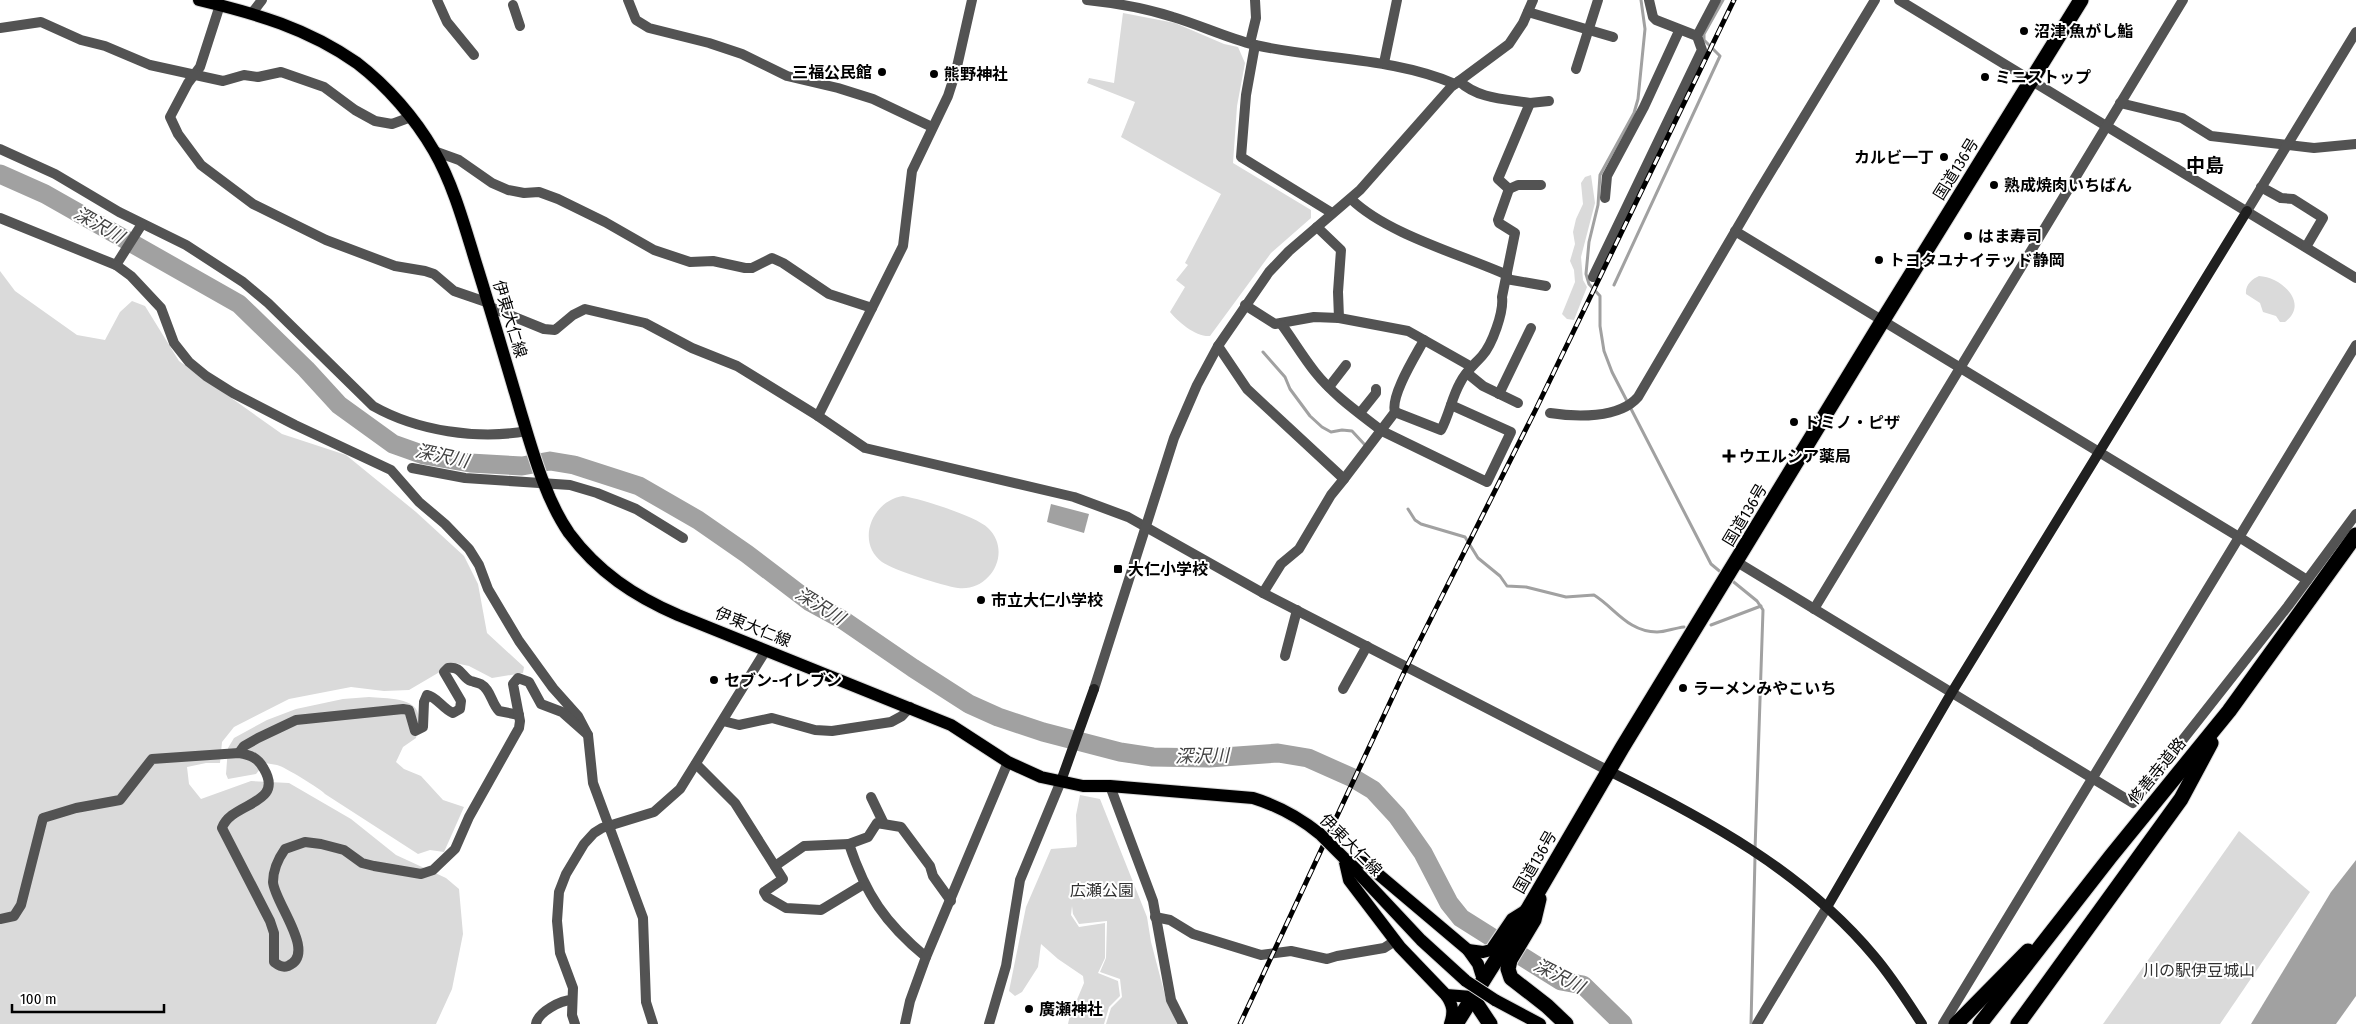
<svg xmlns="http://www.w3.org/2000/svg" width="2356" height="1024" viewBox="0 0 2356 1024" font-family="'Fira Sans Condensed','Noto Sans JP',sans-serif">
<rect width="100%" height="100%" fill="#fff"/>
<g fill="#dadada">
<path d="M1123,13L1175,23L1224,44L1238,47L1245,63L1237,106L1233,163L1311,210V218L1271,253L1210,336C1196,337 1178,322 1170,312L1185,287L1176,280L1188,265L1185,263L1221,194L1121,137L1135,102L1087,83L1089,78L1114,83Z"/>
<polygon points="1591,175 1595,203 1581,257 1583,280 1587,287 1574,320 1567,319 1562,314 1575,282 1574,270 1570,261 1575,244 1573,232 1576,219 1583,204 1581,183 1585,177"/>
<polygon points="0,271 15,291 77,335 105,340 120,312 132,301 145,306 179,361 282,434 346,455 416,512 464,556 478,584 487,633 524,667 523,673 492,678 469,666 455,663 409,690 384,691 351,687 289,699 234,727 222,742 220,763 206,763 187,767 189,784 201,799 251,781 289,783 351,819 396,855 446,878 459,889 463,934 452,989 436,1024 0,1024"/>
<path d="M2259,276C2281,277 2310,303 2285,322H2280L2276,316L2263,312L2260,303L2246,294C2245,285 2252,279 2259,276Z"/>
<path d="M903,496C921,499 976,516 988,528C1013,552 990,592 958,588C944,586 893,570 882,562C856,543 871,501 903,496Z"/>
<path d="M369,697C385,699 418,696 419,718C420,724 417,732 416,738L403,747L396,762L404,769L421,776L443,800L464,807L444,852L430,850L418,854L325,794C321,789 283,766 277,765C273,764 269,764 265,763L256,774L228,779L226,774L228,748L234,738L267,720L296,709L343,699Z"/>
<polygon points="1080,795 1100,799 1147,917 1151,942 1166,999 1177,1024 1106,1024 1111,1008 1122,997 1120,979 1100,972 1106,958 1107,921 1079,924 1073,914 1072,906 1071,915 1079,927 1105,923 1105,958 1098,973 1118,981 1120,996 1109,1007 1104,1024 1068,1024 1070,1015 1062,1011 1062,1009 1073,1009 1084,983 1083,976 1058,959 1041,944 1038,967 1022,992 1015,996 1009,991 1026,907 1051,849 1076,847 1077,844 1076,815"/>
<polygon points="2239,831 2310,892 2220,1024 2103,1024"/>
</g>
<g fill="#a1a1a1">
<polygon points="1051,504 1089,514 1084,533 1047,522"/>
<polygon points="2356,860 2356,996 2336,1024 2251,1024 2331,892"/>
</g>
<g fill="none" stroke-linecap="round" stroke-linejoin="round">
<g stroke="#a1a1a1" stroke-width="3">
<polyline points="1641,0 1645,29 1638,99 1634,113 1600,175 1598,205 1589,242 1586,274 1589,284 1600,296 1600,326 1604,351 1612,372 1711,564 1723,574"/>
<polyline points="1614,285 1720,56 1704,40 1704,34 1723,0"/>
<polyline points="1263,352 1285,377 1290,389 1310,416 1322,427 1331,432 1342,430 1352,431 1365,445"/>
<path d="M1408,509L1415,520L1421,524L1465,537L1478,558L1500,576L1507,586L1526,587L1566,597L1594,595C1615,608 1628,632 1657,632C1666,632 1674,628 1684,627"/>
<polyline points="1730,579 1757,601 1763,610 1755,850"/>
<polyline points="1711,625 1761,606"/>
<polyline points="1751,1024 1755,857"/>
</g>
<polyline stroke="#a1a1a1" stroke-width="19" points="0,174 45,194 239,304 306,369 339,405 393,444 424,455 470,463 522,466 550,461 574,465 639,486 698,520 747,554 810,602 843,620 913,668 969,704 998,717 1043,732 1120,752 1153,757 1209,758 1278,753 1308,758 1353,778 1373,790 1397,816 1423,853 1449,903 1461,918 1561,981 1583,985 1623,1024"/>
<g stroke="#dbdbdb" stroke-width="14">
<g id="primary">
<path d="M199,0C257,14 307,28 357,63C387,86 415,118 434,151C453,184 464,224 475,260C491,311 506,362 521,413C533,452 545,498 569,533C598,572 634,596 678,615L951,725L1008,762L1041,777L1083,786H1110L1253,798C1279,806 1299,817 1320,834"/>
<polyline points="1344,858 1365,863 1468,950 1483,952 1491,950 1512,919 1528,909"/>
<polyline points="1344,858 1349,880 1400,947 1446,995 1472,997"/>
<polyline points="1345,859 1421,940 1466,981"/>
<polyline points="1468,950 1478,964 1483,980"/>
<path d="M1446,995C1453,1005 1454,1012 1450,1024"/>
<polyline points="1495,1000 1540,1024"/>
</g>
</g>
<g stroke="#dbdbdb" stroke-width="17">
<g id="highway">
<polyline points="1539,899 1534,920 1510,960 1508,969 1511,978 1547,1006 1566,1024"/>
<polyline points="1472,997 1490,1024"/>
<polyline points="1456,1024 1528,909 1622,748 1883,320 2081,0"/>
<polyline points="1956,1024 2028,951"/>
<polyline points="1980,1024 2111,856 2229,711 2356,535"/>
<polyline points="2018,1024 2181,799 2211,743"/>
</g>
</g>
<g stroke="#535353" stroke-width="10">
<polyline points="437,0 447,22 474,55"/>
<polyline points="628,0 636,20 649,28 709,43 742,54 787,76 838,88 873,99 932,127"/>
<path d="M1087,0C1116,3 1145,8 1173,17C1200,25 1227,38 1255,45C1322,60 1392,57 1455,84"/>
<polyline points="1649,0 1653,17 1656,20 1697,36"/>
<polyline points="1899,0 2356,278"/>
<polyline points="220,5 200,67 188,83 170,117 178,134 201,165 253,204 326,240 395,266 425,271 434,274 454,291 489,303"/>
<polyline points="513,5 520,26"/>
<polyline points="1528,12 1613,37"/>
<polyline points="252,13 262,0"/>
<polyline points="0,28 41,22 81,40 105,46 150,65 223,81 244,75 258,77 281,72 324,87 355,110 375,121 392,124 411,117"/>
<polyline points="1250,43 1256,18 1255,0"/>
<polyline points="1255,45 1246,95 1241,157 1332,213"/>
<polyline points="1384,63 1397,0"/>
<polyline points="1576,69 1598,0"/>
<polyline points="1530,103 1549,101"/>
<polyline points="2120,103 2182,118 2211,136 2314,148 2356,144"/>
<path d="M0,149L55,174L119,212L186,245L243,282L268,303L373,406C417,431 478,440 527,431"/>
<polyline points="434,151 459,160 492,183 508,190 524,193 539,192 558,199 605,222 654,250 690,262 713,261 745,268 752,268 772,258 783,263 829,294 872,308"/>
<polyline points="2261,187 2281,198 2293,199 2323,218 2306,247"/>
<polyline points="1509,189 1518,185 1541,185"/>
<polyline points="1605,198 1607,176 1644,107 1679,31"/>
<path d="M1351,199C1387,234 1460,254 1507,275"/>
<polyline points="2247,211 2356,32"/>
<polyline points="0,218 116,265 142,224"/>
<path d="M1317,227L1341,250L1338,292L1339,318L1408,331L1424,340C1416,355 1390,396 1395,412L1344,479"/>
<polyline points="1735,231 2239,537 2307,580"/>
<polyline points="116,265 131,276 161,308 174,343 189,362 206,376 233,393 295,425 391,470 419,502 445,524 469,549 479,565 488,589 519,641 553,688 578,716 588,735 593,783 643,918 646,1002 653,1024"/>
<polyline points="1593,277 1702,50 1697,36 1716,0"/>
<polyline points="1506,279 1546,286"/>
<polyline points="1245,305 1275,324 1314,317 1339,318"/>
<polyline points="490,307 544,329 555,330 573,315 585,309 645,323 692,348 737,366 818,416 865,448 1074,497 1128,517 1263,593 1609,771"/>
<path d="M1282,325C1293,340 1303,357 1315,372C1333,395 1359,413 1382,431L1487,482L1511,432L1451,405"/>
<polyline points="1424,340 1470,366"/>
<polyline points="1218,346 1247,389 1344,479 1331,495 1299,549 1281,564 1263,593"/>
<polyline points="1467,373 1483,386 1518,403"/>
<polyline points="1329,387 1346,365"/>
<polyline points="1499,394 1531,328"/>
<path d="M1395,412L1441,430C1449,415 1452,397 1460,383C1466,371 1474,365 1482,356C1492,345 1504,312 1502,297L1515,233L1499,223L1498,220L1509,189L1498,179L1530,103C1505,99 1478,99 1459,81"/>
<polyline points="1360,413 1376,393 1376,389"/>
<path d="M1550,413C1575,417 1619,419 1638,397L1756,196L1875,0"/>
<polyline points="818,416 903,246 912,171 948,96 956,71 972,0"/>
<polyline points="412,468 465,478 570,485 597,493 636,509 683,538"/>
<polyline points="1737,562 2133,803 2288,606 2356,514"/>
<polyline points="1814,609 2183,0"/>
<polyline points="1285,656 1297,610"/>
<polyline points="1094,689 1174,438 1197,385 1218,346 1269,272 1289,251 1360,190 1451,87 1509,44 1523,23 1533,0"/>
<polyline points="1343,689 1367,646"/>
<polyline points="723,721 739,725 772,718 815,730 832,731 891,722 902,716 910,707"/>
<path d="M239,753L244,746L258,738L296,720L403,709L409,710L415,731L423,727L424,702L427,695C437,697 443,709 453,713L460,709L461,701L444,672L448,668C462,666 462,678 471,681C478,683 482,683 487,690C492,697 493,705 499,711L519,715"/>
<polyline points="696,764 735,803 783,879 764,892 767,897 786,908 821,910 864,884"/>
<polyline points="1110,786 1153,901 1171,1000 1183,1024"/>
<polyline points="871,797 884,824"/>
<polyline points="849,844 868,837 877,823 901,827 930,866 933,876 951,901"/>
<path d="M775,866L804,846L849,844C866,895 885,923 926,957"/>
<polyline points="1155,917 1170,920 1193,934 1261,955 1291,951 1327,959 1337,956 1384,948 1395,941"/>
<path d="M0,919L14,916L21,905L43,818L76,808L120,800L152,759L239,753C251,755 258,758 264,769C285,805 231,802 222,828L270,921L274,933V962C278,965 282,968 288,966C318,954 274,902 273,882C273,870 278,859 285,849L305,842L321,844L344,850L362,863L374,866L421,874L433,870L455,849L469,817L519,728L520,721L513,684L518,678L529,682L541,704L562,712L588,735"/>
<path d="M536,1024C538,1012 561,1000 572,1000"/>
<polyline points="575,1024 572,1015 573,988 560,953 557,921 559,892 566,874 584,844 594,833 602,828 654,812 680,789 766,650"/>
<polyline points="905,1024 910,1001 926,957 1008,762"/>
<polyline points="989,1024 1006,966 1020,880 1061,781"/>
<polyline points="1757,1024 1827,907"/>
<polyline points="1943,1024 2356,345"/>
</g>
<g stroke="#202020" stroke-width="10">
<path d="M1609,771C1706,819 1803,871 1874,956C1892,977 1907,1001 1922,1024"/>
<polyline points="1061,781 1094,689"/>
<polyline points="1827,907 1952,692 2247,211"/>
</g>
<use href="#primary" stroke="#000" stroke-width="12"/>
<use href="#highway" stroke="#000" stroke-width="15"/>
<g stroke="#000" stroke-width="5">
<polyline id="rail" points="1240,1024 1407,666 1535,411 1734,0"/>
</g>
<use href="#rail" stroke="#fff" stroke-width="3" stroke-dasharray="9" stroke-linecap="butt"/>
<g stroke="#dbdbdb" stroke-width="14" stroke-linecap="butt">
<g id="primary-bridge">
<polyline points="1320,834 1344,858"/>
<polyline points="1466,981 1495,1000"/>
</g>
</g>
<use href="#primary-bridge" stroke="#000" stroke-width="12"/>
</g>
<g fill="#000" stroke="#fff" stroke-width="2">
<circle cx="2024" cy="31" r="5"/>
<circle cx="882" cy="72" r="5"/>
<circle cx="934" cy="74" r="5"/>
<circle cx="1985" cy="77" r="5"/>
<circle cx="1944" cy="157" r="5"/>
<circle cx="1994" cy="185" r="5"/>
<circle cx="1968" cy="236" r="5"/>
<circle cx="1879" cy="260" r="5"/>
<circle cx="1794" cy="422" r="5"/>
<path d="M1726.5 448.5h5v5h5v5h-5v5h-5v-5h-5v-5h5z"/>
<rect x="1113" y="564" width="10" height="10" rx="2.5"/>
<circle cx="981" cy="600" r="5"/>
<circle cx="714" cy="680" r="5"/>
<circle cx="1683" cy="688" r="5"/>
<circle cx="1029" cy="1009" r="5"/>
</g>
<g text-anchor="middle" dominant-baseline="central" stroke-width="4" stroke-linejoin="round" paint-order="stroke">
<g font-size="16" font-weight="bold" fill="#000" stroke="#fff" text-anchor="start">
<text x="2034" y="31">沼津 魚がし鮨</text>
<text x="872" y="72" text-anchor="end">三福公民館</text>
<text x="944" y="74">熊野神社</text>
<text x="1995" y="77">ミニストップ</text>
<text x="1934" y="157" text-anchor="end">カルビ一丁</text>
<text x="2004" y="185">熟成焼肉いちばん</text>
<text x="1978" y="236">はま寿司</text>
<text x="1889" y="260">トヨタユナイテッド静岡</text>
<text x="1804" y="422">ドミノ・ピザ</text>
<text x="1739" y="456">ウエルシア薬局</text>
<text x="1128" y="569">大仁小学校</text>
<text x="991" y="600">市立大仁小学校</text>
<text x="724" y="680">セブン-イレブン</text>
<text x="1693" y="688">ラーメンみやこいち</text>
<text x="1039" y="1009">廣瀬神社</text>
</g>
<g font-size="16" fill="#000" stroke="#fff">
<text transform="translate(1956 169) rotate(-58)">国道136号</text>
<text transform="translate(510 319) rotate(73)">伊東大仁線</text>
<text transform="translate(1745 515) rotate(-59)">国道136号</text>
<text transform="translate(753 627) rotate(22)">伊東大仁線</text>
<text transform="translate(2157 771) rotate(-51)">修善寺道路</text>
<text transform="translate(1351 845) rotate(45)">伊東大仁線</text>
<text transform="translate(1535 862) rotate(-60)">国道136号</text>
</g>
<g font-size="16" fill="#313131" stroke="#fff">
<text x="1102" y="890">広瀬公園</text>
<text x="2199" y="970">川の駅伊豆城山</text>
</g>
<g font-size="18" font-style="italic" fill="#424242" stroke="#fff">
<text transform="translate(99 225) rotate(30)">深沢川</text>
<text transform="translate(442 456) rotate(12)">深沢川</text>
<text transform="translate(820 606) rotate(32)">深沢川</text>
<text transform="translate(1202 756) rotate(-1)">深沢川</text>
<text transform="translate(1559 976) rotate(27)">深沢川</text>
</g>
<g font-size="19" font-weight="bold" fill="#000" stroke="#fff">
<text x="2205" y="165">中島</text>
</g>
</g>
<path d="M12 1004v8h152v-8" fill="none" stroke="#000000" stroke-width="2.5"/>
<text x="20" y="1004" font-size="15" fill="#000000" stroke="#ffffff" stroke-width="4" paint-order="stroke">100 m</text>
</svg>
